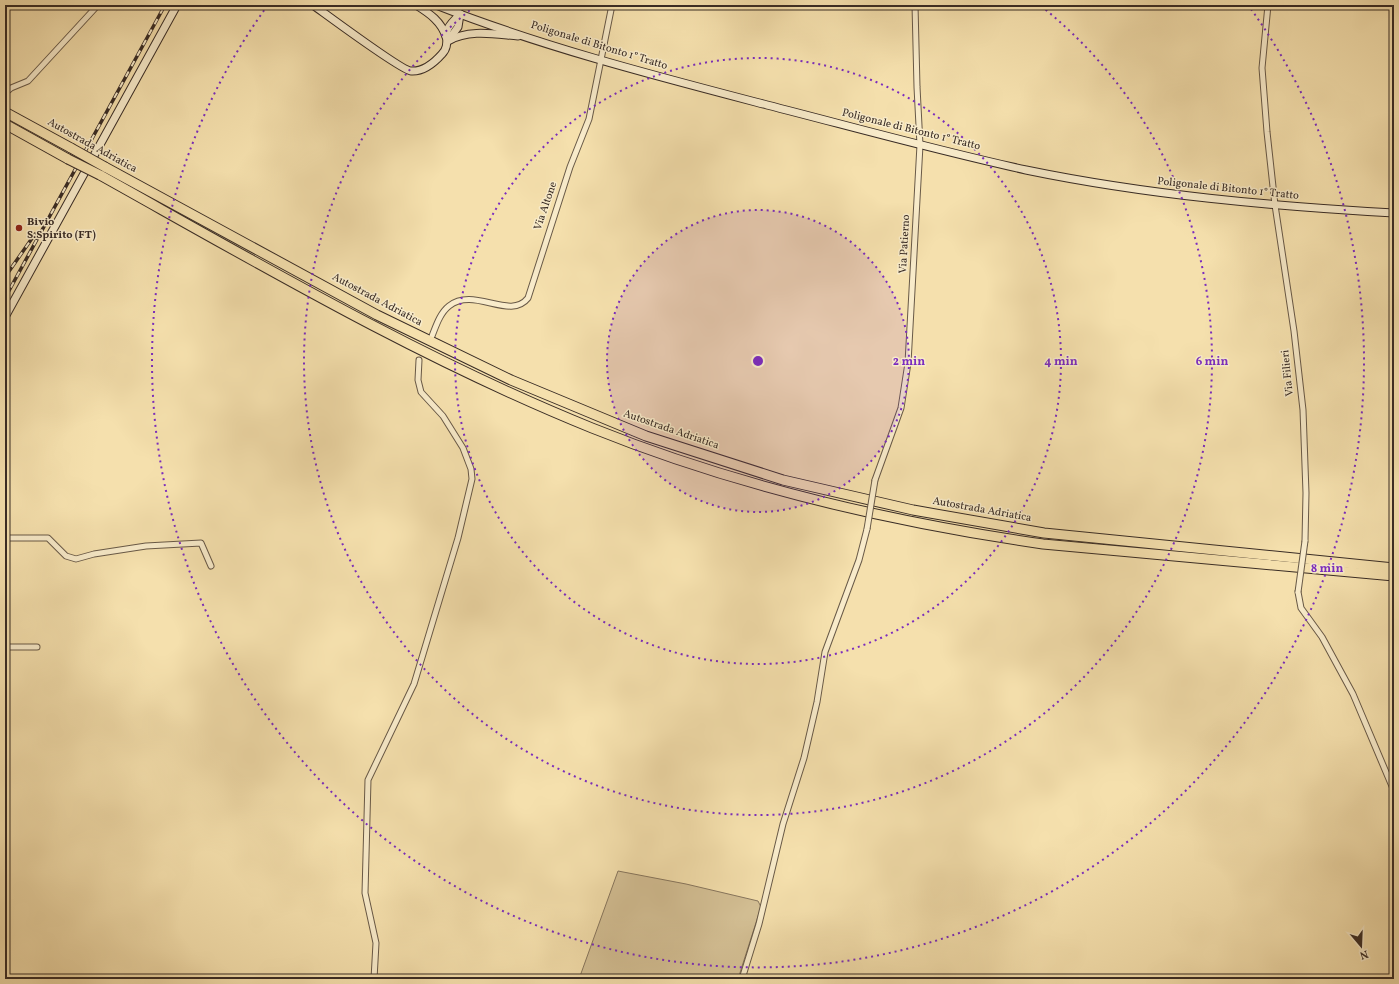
<svg xmlns="http://www.w3.org/2000/svg" width="1399" height="984" viewBox="0 0 1399 984" font-family="Vollkorn,serif">
<rect width="100%" height="100%" fill="#f5e0ad"/>
<filter id="stains"><feTurbulence type="fractalNoise" baseFrequency=".005" numOctaves="4"/><feColorMatrix values="0 0 0 0 .2 0 0 0 0 .09 0 0 0 0 .02 0 0 0 .5 -.17"/></filter>
<radialGradient id="worn" r=".72"><stop offset=".6" stop-color="#630" stop-opacity="0"/><stop offset="1" stop-color="#630" stop-opacity=".3"/></radialGradient>
<polygon fill="#d5c196" stroke="#87765e" points="618,871 686,884 758,901 761,907 738,979 579,979"/>
<g fill="none" stroke-linecap="round" stroke-linejoin="round">
<g stroke="#685947" stroke-width="7">
<g id="street">
<polyline points="1268,5 1262,68 1267,132 1275,205 1294,331 1303,410 1306,493 1305,541"/>
<polyline points="5,93 11,88 28,81 98,5"/>
<path d="M432,336C436,326 440,313 449,306C474,286 510,321 528,298L570,167L589,119L612,5"/>
<polyline points="875,480 901,408 908,363 920,145 917,87 915,5"/>
<polyline points="5,538 48,538 66,556 76,559 94,554 146,546 201,543 211,566"/>
<polyline points="1298,592 1301,608 1322,637 1353,694 1394,791"/>
<polyline points="5,647 37,647"/>
<polyline points="374,979 376,943 365,893 368,780 414,684 458,538 472,479 471,469 463,448 443,416 421,392 418,380 419,360"/>
<polyline points="742,979 759,924 783,824 804,758 817,702 825,652 859,560 867,529"/>
</g>
</g>
<g stroke="#392c25" stroke-width="9">
<g id="secondary">
<path d="M313,5C327,15 402,71 411,71C424,72 434,63 442,54C449,47 446,39 447,31C449,24 456,19 460,14"/>
<path d="M416,5C429,13 442,22 446,37"/>
<path d="M436,5C543,47 656,76 767,105C853,127 939,151 1026,170C1147,195 1271,206 1394,213"/>
<polyline points="450,38 458,27 460,14"/>
<path d="M448,41C469,29 494,34 518,36"/>
<polyline points="5,317 177,5"/>
</g>
</g>
<g stroke="#392c25" stroke-width="11">
<g id="highway">
<polyline points="5,112 71,148"/>
<polyline points="5,124 68,159"/>
<polyline points="105,167 377,315 511,380 646,436 783,480 913,510 1044,533 1394,568"/>
<path d="M100,175C261,265 421,359 592,428C736,486 890,522 1043,544L1394,576"/>
</g>
</g>
<use href="#street" stroke="#f8ebca" stroke-width="5"/>
<use href="#secondary" stroke="#f8ebca" stroke-width="7"/>
<use href="#highway" stroke="#f5e0ad" stroke-width="9"/>
<g stroke="#392c25" stroke-width="3.5">
<g id="rail">
<polyline points="5,277 35,234"/>
<polyline points="5,298 165,5"/>
</g>
</g>
<use href="#rail" stroke="#f8ebca" stroke-width="2" stroke-dasharray="6" stroke-linecap="butt"/>
<g stroke="#685947" stroke-width="7" stroke-linecap="butt">
<g id="street-bridge">
<polyline points="867,529 875,480"/>
<polyline points="1298,592 1305,541"/>
</g>
</g>
<g stroke="#392c25" stroke-width="11" stroke-linecap="butt">
<g id="highway-bridge">
<polyline points="71,148 105,167"/>
<polyline points="68,159 100,175"/>
</g>
</g>
<use href="#street-bridge" stroke="#f8ebca" stroke-width="5"/>
<use href="#highway-bridge" stroke="#f5e0ad" stroke-width="9"/>
</g>
<circle cx="758" cy="361" r="151" fill="#7b2cbf" fill-opacity=".12"/>
<g fill="none" stroke="#7b2cbf" stroke-width="2" stroke-dasharray="2 4">
<circle cx="758" cy="361" r="151"/>
<circle cx="758" cy="361" r="303"/>
<path d="M1041 6A454 454 0 1 1 475 6"/>
<path d="M1251 9A606 606 0 1 1 265 9"/>
</g>
<circle fill="#8f2418" stroke="#f8ebca" stroke-width="1.5" cx="19" cy="228" r="4"/>
<g text-anchor="middle" dominant-baseline="central" stroke-width="3" stroke-linejoin="round" paint-order="stroke">
<g font-size="11" fill="#392c25" stroke="#f8ebca">
<text transform="translate(599 46) rotate(17)">Poligonale di Bitonto 1° Tratto</text>
<text transform="translate(911 130) rotate(14)">Poligonale di Bitonto 1° Tratto</text>
<text transform="translate(92 146) rotate(29)">Autostrada Adriatica</text>
<text transform="translate(1228 189) rotate(6)">Poligonale di Bitonto 1° Tratto</text>
<text transform="translate(546 206) rotate(-71)">Via Altone</text>
<text transform="translate(905 244) rotate(-87)">Via Patierno</text>
<text transform="translate(377 300) rotate(28)">Autostrada Adriatica</text>
<text transform="translate(1288 373) rotate(-96)">Via Filieri</text>
<text transform="translate(671 430) rotate(19)">Autostrada Adriatica</text>
<text transform="translate(982 510) rotate(10)">Autostrada Adriatica</text>
</g>
<g font-size="11" font-weight="bold" fill="#392c25" stroke="#f8ebca" text-anchor="start">
<text x="27" y="222">Bivio<tspan x="27" dy="13">S.Spirito (FT)</tspan></text>
</g>
</g>
<circle cx="758" cy="361" r="6" fill="#7b2cbf" stroke="#f8ebca" stroke-width="2"/>
<g font-size="12" text-anchor="middle" font-weight="bold" fill="#7b2cbf" stroke="#f8ebca" stroke-width="3" stroke-linejoin="round" paint-order="stroke">
<text x="909" y="365">2 min</text>
<text x="1061" y="365">4 min</text>
<text x="1212" y="365">6 min</text>
<text x="1327" y="572">8 min</text>
</g>
<rect width="1399" height="984" fill="none" stroke="#f5e0ad" stroke-width="20"/>
<rect x="6" y="6" width="1387" height="972" fill="none" stroke="#392c25" stroke-width="2"/>
<rect x="10" y="10" width="1379" height="964" fill="none" stroke="#392c25"/>
<g transform="translate(1361 946) rotate(161)" stroke="#f8ebca" stroke-width="3" paint-order="stroke">
<path d="M0-3L7 15L0 10L-7 15Z" fill="#392c25"/>
<text y="-6" font-size="11" font-weight="bold" text-anchor="middle" fill="#392c25">N</text>
</g>
<rect width="100%" height="100%" filter="url(#stains)"/>
<rect width="100%" height="100%" fill="url(#worn)"/>
</svg>
